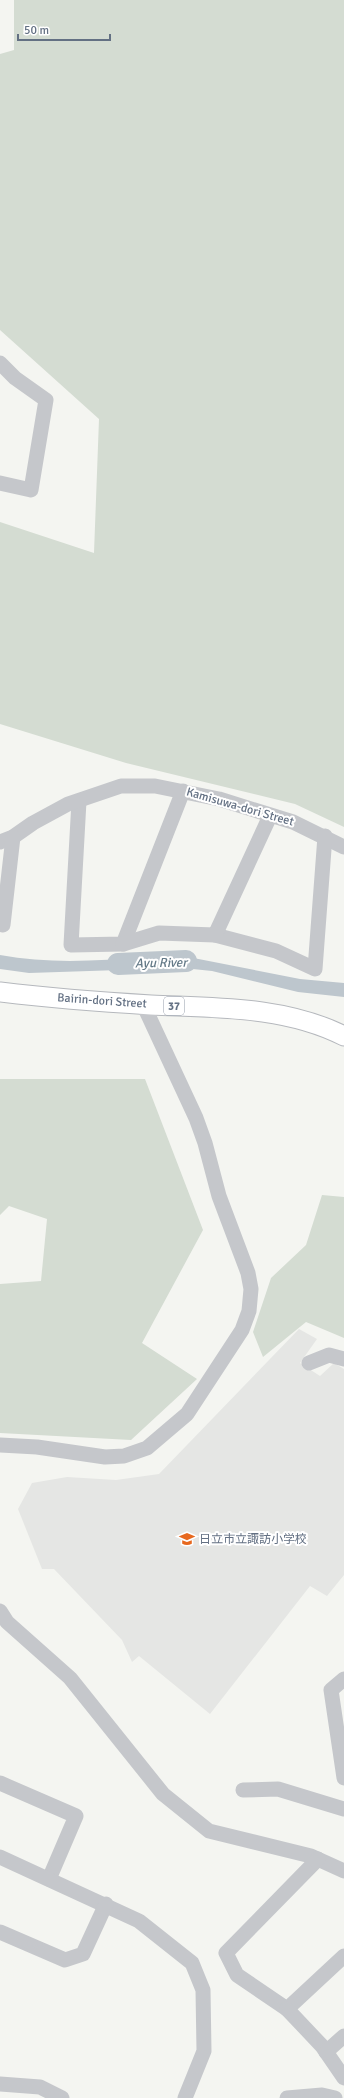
<svg xmlns="http://www.w3.org/2000/svg" width="344" height="2098" viewBox="0 0 344 2098" font-family="Signika,'Noto Sans JP',sans-serif">
<rect width="100%" height="100%" fill="#f4f5f1"/>
<polygon fill="#e5e6e4" points="299,1329 317,1339 300,1363 320,1376 334,1363 344,1369 344,1575 327,1596 310,1586 210,1714 139,1656 132,1662 122,1640 54,1569 42,1569 18,1509 32,1483 67,1477 116,1480 159,1474"/>
<g fill="#d4dcd2">
<polygon points="14,0 344,0 344,827 295,804 126,763 0,724 0,522 94,553 99,419 0,330 0,54 14,50"/>
<polygon points="0,1079 145,1079 203,1230 142,1343 197,1379 131,1440 0,1433 0,1284 41,1281 47,1219 9,1206 0,1215"/>
<polygon points="322,1195 344,1197 344,1338 306,1322 263,1357 253,1332 271,1278 306,1245"/>
</g>
<g fill="#bdc6cd">
<polygon points="173,954 300,979 344,983 344,997 298,992 212,971 183,968 158,968 152,956"/>
<path d="M0,955C48,964 97,961 146,957L150,969L29,973L0,969Z"/>
</g>
<g fill="none" stroke-linecap="round" stroke-linejoin="round">
<polyline stroke="#bdc6cd" stroke-width="22" points="118,964 186,961"/>
<g stroke="#b5b8bd" stroke-width="21">
<path id="major" d="M0,992C50,998 101,1002 151,1005C216,1008 285,1006 344,1036"/>
</g>
<g stroke="#c5c7cb" stroke-width="15">
<polyline points="0,363 15,378 46,400 31,490 0,483"/>
<polyline points="79,801 71,945 123,944 183,791"/>
<polyline points="0,842 13,837 33,823 68,804 121,786 155,786 219,799 293,822 344,847"/>
<polyline points="3,925 13,837"/>
<polyline points="215,935 276,951 315,969 325,836"/>
<polyline points="123,944 159,933 215,935 270,816"/>
<polyline points="309,1363 329,1355 344,1359"/>
<polyline points="0,1445 37,1447 105,1457 124,1456 147,1448 187,1414 242,1330 249,1311 251,1289 248,1273 219,1196 205,1143 196,1118 143,1004"/>
<polyline points="0,1611 7,1622 70,1678 163,1794 209,1831 311,1856 344,1871"/>
<polyline points="344,1679 331,1690 344,1778"/>
<polyline points="0,1783 76,1816 49,1879"/>
<polyline points="243,1790 278,1789 344,1809"/>
<polyline points="0,1857 139,1921 192,1963 203,1990 204,2051 185,2098"/>
<polyline points="318,1859 226,1953 237,1975 287,2009 344,1956"/>
<polyline points="0,1932 65,1960 83,1954 106,1904"/>
<polyline points="287,2009 322,2046 344,2078"/>
<polyline points="326,2052 344,2036"/>
<polyline points="0,2084 40,2087 62,2098"/>
<polyline points="287,2098 322,2095 335,2098"/>
</g>
<use href="#major" stroke="#fff" stroke-width="19"/>
</g>
<defs>
<g id="school-bare" transform="scale(1.2)"><path d="M0-5L7-2L0 1L-7-2ZM-4 1L0 2.5L4 1V4Q0 6-4 4Z" fill="#e7681e" stroke="#fff" stroke-width="2.5" paint-order="stroke"/></g>
</defs>
<g fill-rule="evenodd">
<use href="#school-bare" x="187" y="1539"/>
</g>
<g text-anchor="middle" dominant-baseline="central" stroke-width="4" stroke-linejoin="round" paint-order="stroke">
<rect fill="#fff" stroke="#929ba8" stroke-width="1" x="164" y="997" width="20" height="18" rx="3"/>
<g font-size="11" font-weight="bold" fill="#637083">
<text x="174" y="1006">37</text>
</g>
<g font-size="12" fill="#637083" stroke="#fff">
<text transform="translate(240 807) rotate(16)">Kamisuwa-dori Street</text>
<text transform="translate(102 1001) rotate(4)">Bairin-dori Street</text>
</g>
<g font-size="12" fill="#637083" stroke="#fff" text-anchor="start">
<text x="199" y="1539">日立市立諏訪小学校</text>
</g>
<g font-size="13" font-style="italic" fill="#637987" stroke="#fff">
<text transform="translate(161 963) rotate(-1)">Ayu River</text>
</g>
</g>
<path d="M18 34v6h92v-6" fill="none" stroke="#637083" stroke-width="2"/>
<text x="24" y="34" font-size="12" fill="#637083" stroke="#ffffff" stroke-width="3" paint-order="stroke">50 m</text>
</svg>
